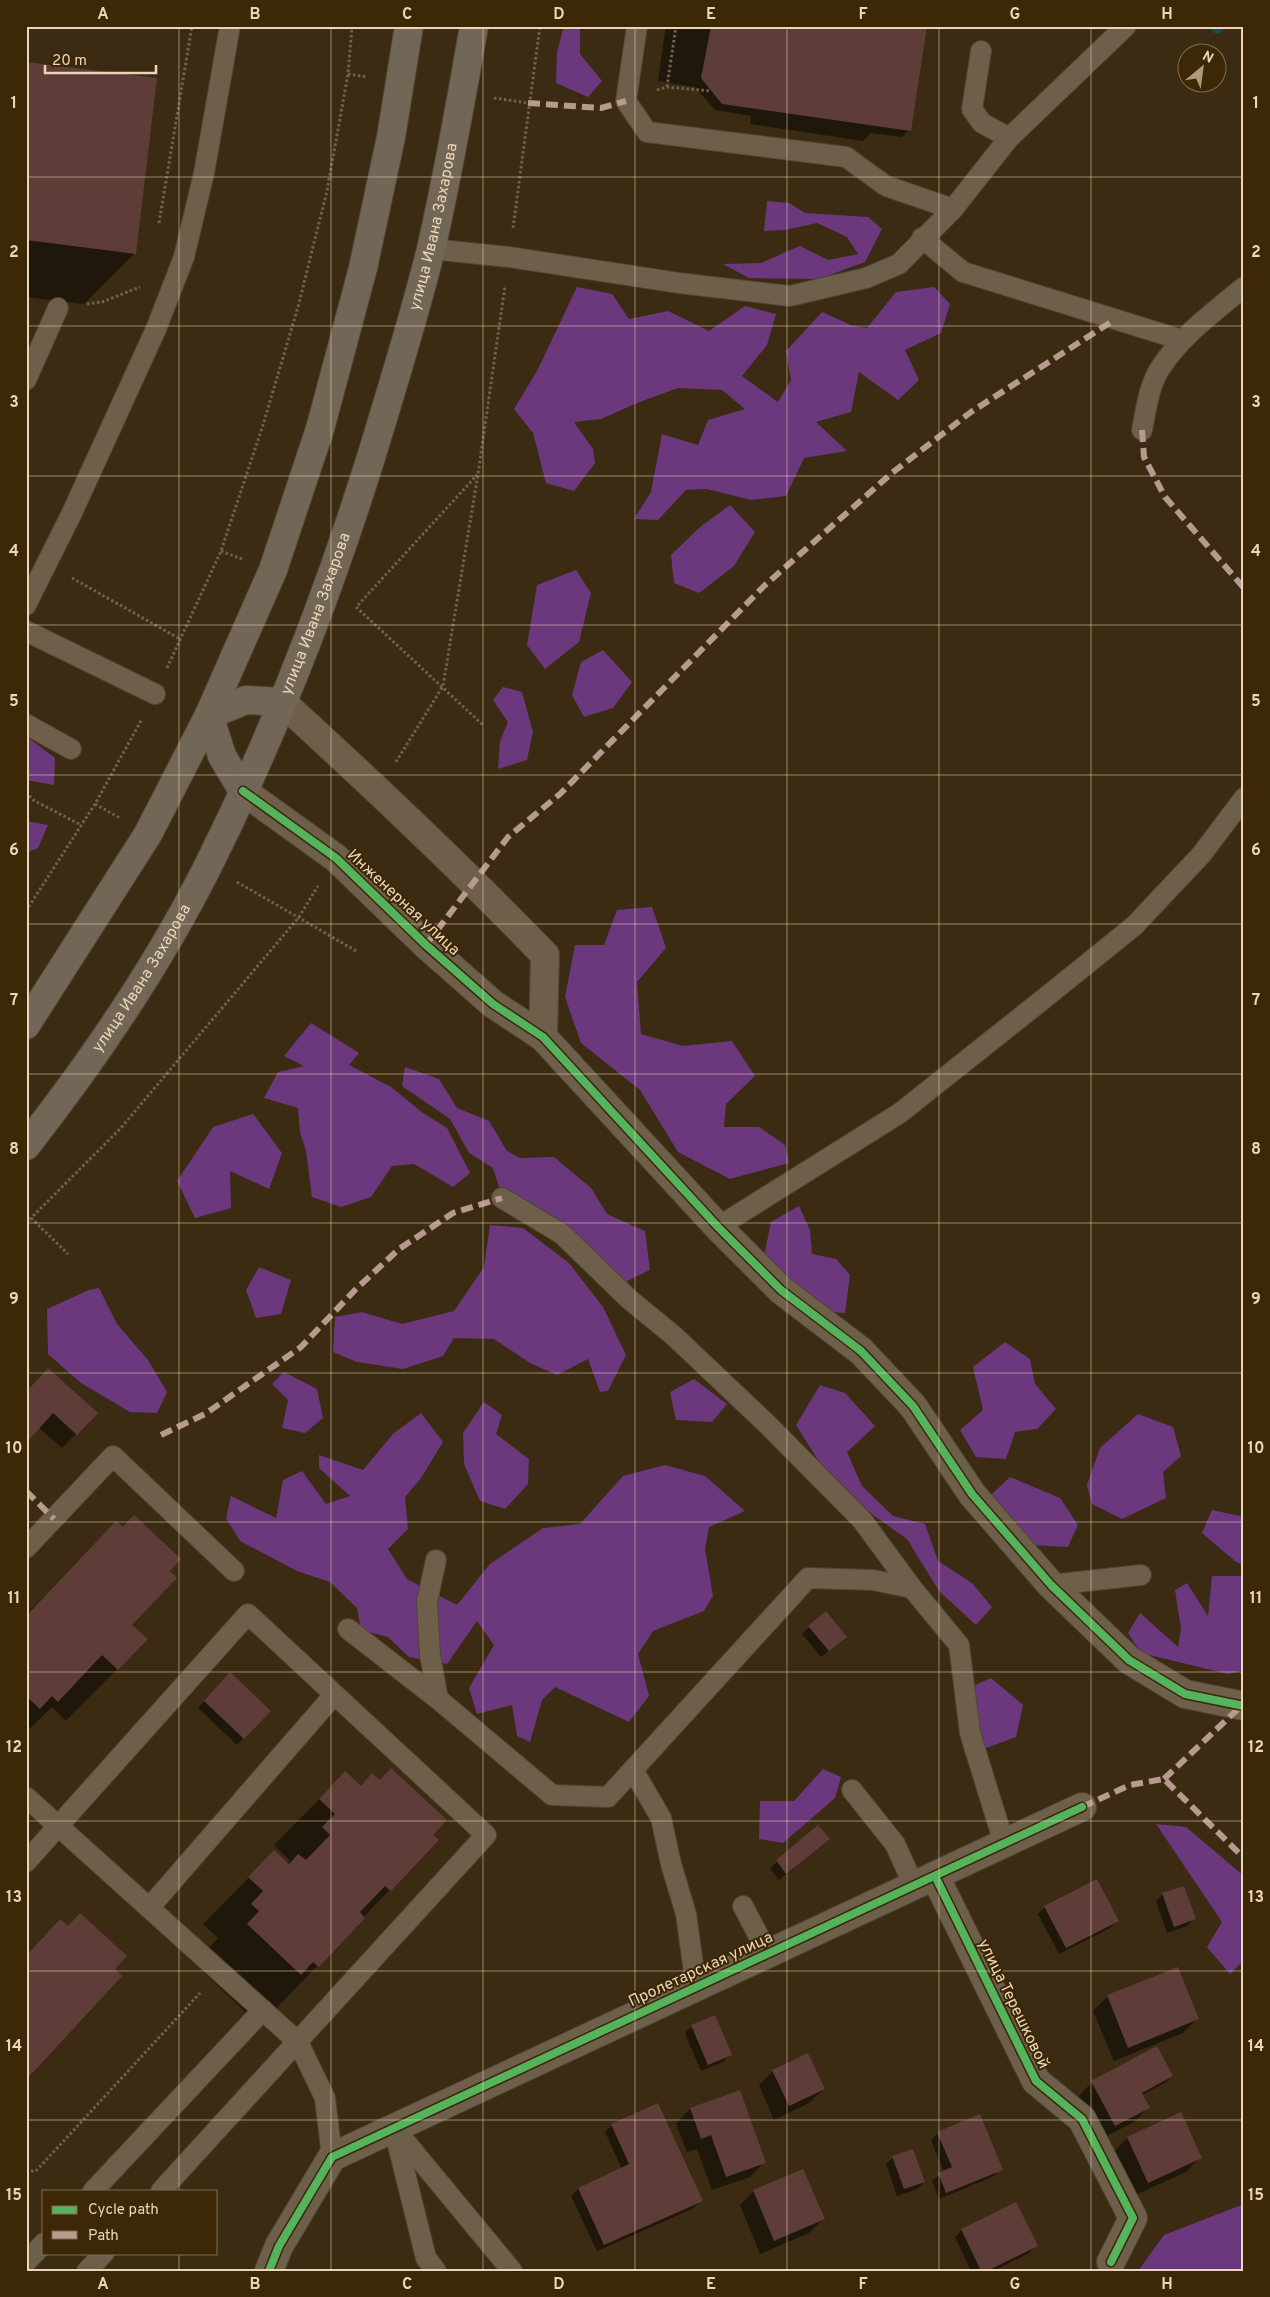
<svg xmlns="http://www.w3.org/2000/svg" width="1270" height="2297" viewBox="0 0 1270 2297" font-family="Overpass,sans-serif">
<rect width="100%" height="100%" fill="#3a2b12"/>
<g fill="#6b387e">
<polygon points="564,26 580,26 580,54 602,81 588,97 556,83 557,52"/>
<polygon points="767,201 789,203 805,213 868,217 882,229 865,262 819,279 749,278 723,264 761,263 800,246 828,260 858,254 847,237 817,223 785,230 764,231"/>
<polygon points="577,287 612,294 629,319 668,311 709,331 745,306 776,314 767,345 742,376 778,402 791,380 786,351 822,312 851,325 867,328 896,292 934,287 950,304 941,333 905,350 919,380 898,400 859,372 851,412 816,422 847,451 804,458 786,496 751,500 707,489 686,490 658,520 634,519 651,492 662,434 698,445 708,420 745,409 722,390 678,388 637,403 601,419 574,422 593,449 595,463 574,491 546,483 533,433 514,409 537,371"/>
<polygon points="730,505 755,532 734,566 699,593 674,583 671,555 700,527"/>
<polygon points="576,570 591,593 579,642 545,669 527,645 537,585"/>
<polygon points="603,650 632,682 613,708 584,717 572,695 581,662"/>
<polygon points="503,687 522,692 533,732 527,760 498,769 500,741 508,722 493,700"/>
<polygon points="26,736 55,758 54,785 26,780"/>
<polygon points="26,821 48,825 38,848 26,853"/>
<polygon points="652,907 666,948 637,982 641,1034 683,1046 732,1041 755,1076 726,1104 724,1127 759,1127 785,1145 789,1163 730,1179 678,1152 640,1090 581,1043 565,997 575,945 604,945 617,910"/>
<polygon points="311,1023 359,1053 349,1065 391,1087 423,1113 447,1128 470,1173 453,1187 414,1164 392,1166 371,1197 341,1207 312,1197 306,1151 300,1132 298,1108 264,1098 278,1072 304,1066 284,1056"/>
<polygon points="405,1067 439,1079 457,1108 489,1121 507,1151 520,1158 554,1157 591,1188 607,1214 645,1231 650,1270 623,1283 502,1196 493,1168 469,1153 450,1119 402,1086"/>
<polygon points="253,1114 282,1153 269,1189 230,1171 231,1208 195,1218 177,1181 213,1127"/>
<polygon points="799,1206 810,1230 812,1254 836,1259 850,1275 845,1313 817,1311 764,1256 771,1222"/>
<polygon points="490,1225 523,1228 569,1263 603,1307 626,1355 608,1391 600,1392 588,1359 557,1375 530,1363 494,1339 454,1338 443,1356 403,1369 357,1362 333,1352 335,1317 362,1312 402,1324 454,1311 484,1267"/>
<polygon points="259,1267 291,1280 281,1314 256,1318 246,1290"/>
<polygon points="99,1288 117,1324 148,1360 167,1392 157,1413 130,1412 81,1383 48,1354 47,1309 89,1290"/>
<polygon points="1005,1342 1030,1359 1035,1384 1056,1409 1037,1429 1015,1432 1006,1459 976,1457 960,1430 983,1410 973,1367"/>
<polygon points="284,1372 317,1389 323,1418 305,1433 282,1428 288,1400 272,1384"/>
<polygon points="694,1379 727,1404 712,1422 676,1420 670,1392"/>
<polygon points="820,1385 845,1393 875,1426 847,1452 862,1486 893,1516 925,1524 938,1561 972,1583 992,1607 976,1625 939,1591 907,1539 873,1515 828,1476 796,1425"/>
<polygon points="484,1402 502,1415 496,1434 529,1459 528,1484 505,1509 480,1501 464,1464 463,1433"/>
<polygon points="421,1413 443,1442 421,1478 405,1497 408,1529 388,1549 407,1579 457,1605 490,1564 543,1528 580,1524 623,1476 665,1465 705,1476 745,1511 709,1527 705,1549 713,1596 704,1611 653,1631 638,1654 649,1696 629,1722 555,1687 542,1700 530,1742 517,1736 512,1705 477,1714 469,1688 494,1645 477,1621 447,1664 409,1657 388,1637 361,1630 357,1608 330,1582 297,1571 240,1541 226,1518 231,1496 276,1518 283,1480 302,1471 326,1504 350,1496 319,1468 319,1455 363,1470 393,1434"/>
<polygon points="1138,1414 1173,1427 1181,1456 1163,1472 1166,1498 1122,1519 1092,1504 1087,1485 1100,1448"/>
<polygon points="1010,1477 1060,1498 1078,1525 1068,1547 1031,1545 1002,1520 991,1495"/>
<polygon points="1212,1510 1244,1517 1244,1565 1236,1562 1202,1533"/>
<polygon points="1212,1576 1244,1576 1244,1670 1228,1674 1141,1653 1128,1633 1140,1613 1178,1647 1181,1629 1175,1590 1187,1583 1208,1616"/>
<polygon points="991,1678 1023,1705 1016,1737 986,1748 967,1724 973,1686"/>
<polygon points="823,1769 841,1777 835,1798 783,1843 759,1839 760,1801 794,1801"/>
<polygon points="1156,1824 1186,1827 1244,1876 1244,1960 1230,1974 1207,1947 1222,1922"/>
<polygon points="1244,2204 1244,2271 1138,2271 1164,2235"/>
</g>
<g fill="#0007">
<polygon points="666,26 926,26 909,130 902,137 871,133 863,141 750,124 751,116 715,110 695,87 658,81"/>
<polygon points="26,63 135,253 84,304 26,297"/>
<polygon points="34,1384 76,1434 62,1448 38,1427 26,1440 26,1393"/>
<polygon points="116,1523 168,1571 130,1625 117,1669 66,1721 52,1707 26,1732 26,1615"/>
<polygon points="809,1627 838,1643 821,1657 802,1634"/>
<polygon points="223,1681 269,1711 237,1745 198,1708"/>
<polygon points="345,1773 361,1787 437,1840 272,2013 254,2020 202,1971 214,1958 206,1951 218,1938 203,1924 274,1852 287,1864 290,1861 274,1845"/>
<polygon points="818,1827 821,1845 779,1880 770,1868"/>
<polygon points="1163,1894 1194,1919 1187,1926 1167,1933 1156,1901"/>
<polygon points="1045,1907 1117,1921 1110,1928 1059,1954 1038,1914"/>
<polygon points="1108,1996 1197,2019 1183,2033 1114,2061 1093,2011"/>
<polygon points="692,2026 730,2055 723,2062 701,2071 685,2033"/>
<polygon points="773,2071 824,2089 809,2103 774,2120 759,2085"/>
<polygon points="1172,2076 1165,2083 1142,2095 1149,2107 1134,2122 1101,2139 1078,2097 1092,2082"/>
<polygon points="690,2109 764,2162 750,2177 712,2190 697,2149 687,2152 676,2124"/>
<polygon points="1180,2114 1200,2157 1186,2172 1133,2196 1113,2153 1127,2138"/>
<polygon points="612,2125 701,2201 694,2208 597,2251 571,2196 578,2189 622,2169 605,2132"/>
<polygon points="938,2133 1001,2169 994,2176 939,2199 932,2181 944,2172 931,2140"/>
<polygon points="893,2158 924,2182 917,2189 897,2196 886,2164"/>
<polygon points="754,2191 823,2219 809,2233 760,2254 740,2205"/>
<polygon points="962,2230 1036,2246 1029,2253 993,2271 971,2271 955,2237"/>
</g>
<g fill="none" stroke-linecap="round" stroke-linejoin="round">
<polyline stroke="#0f514e" stroke-width="11" points="1217,28 1219,26"/>
</g>
<g fill="#5e3d38">
<polygon points="711,26 927,26 911,131 722,104 701,78"/>
<polygon points="26,62 157,78 136,254 26,240"/>
<polygon points="48,1368 98,1413 77,1435 53,1413 29,1440 26,1437 26,1392"/>
<polygon points="134,1515 181,1559 170,1571 177,1578 132,1625 148,1639 118,1670 102,1655 58,1702 52,1696 40,1709 26,1696 26,1616 116,1521 123,1527"/>
<polygon points="826,1611 847,1637 829,1651 808,1626"/>
<polygon points="230,1672 271,1711 244,1739 204,1701"/>
<polygon points="391,1768 447,1820 433,1835 439,1840 391,1891 385,1886 360,1912 365,1918 319,1967 313,1962 301,1975 247,1924 259,1911 251,1904 263,1891 248,1877 274,1850 289,1864 298,1854 306,1860 330,1835 322,1827 335,1814 319,1799 345,1771 361,1786 372,1773 380,1780"/>
<polygon points="818,1825 830,1839 786,1874 776,1860"/>
<polygon points="1097,1879 1119,1921 1066,1948 1044,1906"/>
<polygon points="1184,1886 1196,1919 1174,1927 1162,1893"/>
<polygon points="80,1913 127,1956 115,1969 122,1976 26,2080 26,1956 60,1919 68,1926"/>
<polygon points="1178,1967 1199,2019 1128,2048 1107,1995"/>
<polygon points="715,2015 732,2055 708,2065 691,2025"/>
<polygon points="1157,2046 1173,2076 1142,2093 1150,2108 1115,2126 1091,2081"/>
<polygon points="808,2053 825,2089 789,2106 772,2070"/>
<polygon points="740,2090 766,2163 726,2177 711,2135 701,2139 690,2108"/>
<polygon points="658,2103 703,2201 604,2245 578,2188 629,2164 611,2124"/>
<polygon points="1181,2112 1202,2158 1148,2183 1127,2137"/>
<polygon points="980,2114 1003,2170 946,2193 938,2173 952,2167 937,2132"/>
<polygon points="913,2149 925,2182 904,2189 892,2156"/>
<polygon points="803,2169 825,2219 774,2241 753,2190"/>
<polygon points="1016,2202 1038,2246 987,2271 981,2271 961,2229"/>
</g>
<g fill="none" stroke-linecap="round" stroke-linejoin="round">
<g stroke="#524432" stroke-width="22">
<g id="service">
<polyline points="637,26 626,101 647,132 846,157 886,186 953,209"/>
<polyline points="981,51 972,109 982,123 1009,138"/>
<polyline points="922,238 963,272 1182,340"/>
<polyline points="431,249 509,257 679,283 790,296 866,278 899,264 953,209 1009,138 1126,26"/>
<polyline points="26,380 58,308"/>
<path d="M1142,430C1146,410 1149,384 1161,367C1182,335 1215,311 1244,287"/>
<polyline points="26,605 71,515 156,329 184,257 204,173 230,26"/>
<polyline points="26,631 155,694"/>
<polyline points="26,724 71,749"/>
<polyline points="502,1198 562,1234 629,1299 674,1336 768,1425 862,1520 912,1588 959,1645 970,1733 1004,1843"/>
<polyline points="718,1227 900,1113 1046,997 1134,926 1201,855 1244,798"/>
<polyline points="26,1548 113,1456 234,1571"/>
<polyline points="436,1560 427,1602 430,1655 438,1699"/>
<polyline points="1051,1585 1141,1575"/>
<polyline points="348,1629 438,1699 552,1795 608,1797 808,1578 873,1580 912,1588"/>
<polyline points="633,1770 661,1818 671,1864 686,1914 696,1987"/>
<polyline points="852,1790 895,1844 914,1886"/>
<polyline points="26,1797 298,2042 325,2098 332,2157"/>
<polyline points="26,1862 248,1614 486,1835 161,2191"/>
<polyline points="743,1906 768,1954"/>
<polyline points="149,1908 334,1695"/>
<polyline points="394,2128 512,2271"/>
<polyline points="395,2133 426,2258 436,2271"/>
<polyline points="93,2191 263,2010"/>
<polyline points="26,2262 44,2243"/>
<polyline points="87,2271 104,2253"/>
</g>
</g>
<g stroke="#524432" stroke-width="30">
<g id="minor">
<path d="M282,702C372,784 460,867 545,955L543,1037"/>
<polyline points="243,791 336,858 426,945 493,1004 543,1037 718,1227 781,1290 861,1351 913,1406 972,1494 1051,1585 1129,1660 1185,1694 1244,1706"/>
<polyline points="935,1876 1036,2081 1082,2119 1133,2218 1111,2262"/>
<polyline points="269,2271 279,2246 332,2157 1082,1807"/>
</g>
</g>
<g stroke="#524432" stroke-width="30">
<g id="secondary">
<polyline points="209,715 222,756 243,791"/>
<polyline points="209,715 246,700 282,702"/>
<polyline points="26,1025 148,834 209,715 273,570 320,429 363,268 391,137 409,26"/>
<path id="s1" d="M26,1146C95,1058 159,964 209,864C282,718 340,564 386,408C402,355 418,302 431,249C448,175 461,101 474,26"/>
</g>
</g>
<g stroke="#70624f" stroke-width="3" stroke-dasharray="2.5 2.5" stroke-linecap="butt">
<polyline points="348,74 367,77"/>
<polyline points="667,87 676,26"/>
<polyline points="657,90 667,87 711,91"/>
<polyline points="494,98 528,103"/>
<polyline points="159,223 192,26"/>
<polyline points="513,228 540,26"/>
<polyline points="87,304 102,302 140,287"/>
<polyline points="221,551 242,559"/>
<polyline points="72,578 180,639"/>
<polyline points="358,605 477,475"/>
<polyline points="356,607 484,726"/>
<polyline points="167,668 221,551 263,425 298,307 327,191 348,74 352,26"/>
<polyline points="396,762 443,686 478,474 505,286"/>
<polyline points="26,792 33,800 81,825"/>
<polyline points="95,804 120,818"/>
<polyline points="237,882 358,952"/>
<polyline points="26,911 95,804 142,719"/>
<polyline points="31,1218 68,1254"/>
<polyline points="26,1223 120,1129 299,917 318,886"/>
<polyline points="26,2171 36,2171 200,1993"/>
</g>
<use href="#service" stroke="#6d5f4a" stroke-width="20"/>
<use href="#minor" stroke="#6d5f4a" stroke-width="28"/>
<use href="#secondary" stroke="#726656" stroke-width="28"/>
<g stroke="#b69a8f" stroke-width="6" stroke-dasharray="12 6" stroke-linecap="butt">
<polyline points="528,103 601,108 626,101"/>
<polyline points="1142,430 1144,457 1165,497 1244,588"/>
<polyline points="426,945 508,837 560,794 764,586 892,473 971,412 1114,320"/>
<polyline points="161,1435 205,1414 301,1347 356,1289 399,1249 453,1213 502,1198"/>
<polyline points="26,1491 54,1519"/>
<polyline points="1164,1779 1240,1707"/>
<polyline points="1082,1807 1130,1785 1164,1779 1244,1858"/>
</g>
<g stroke="#3c2707" stroke-width="11">
<g id="cycleway">
<polyline points="243,791 336,858 426,945 493,1004 543,1037 718,1227 781,1290 861,1351 913,1406 972,1494 1051,1585 1129,1660 1185,1694 1244,1706"/>
<polyline points="935,1876 1036,2081 1082,2119 1133,2218 1111,2262"/>
<polyline points="269,2271 279,2246 332,2157 1082,1807"/>
</g>
</g>
<use href="#cycleway" stroke="#56b35d" stroke-width="8"/>
</g>
<path fill="none" stroke="#ecd5b8" stroke-width="1" stroke-opacity="0.55" d="M179,26V2191M331,26V2271M483,26V2271M635,26V2271M787,26V2271M939,26V2271M1091,26V2271M26,177H1244M26,326H1244M26,476H1244M26,625H1244M26,775H1244M26,924H1244M26,1074H1244M26,1223H1244M26,1373H1244M26,1522H1244M26,1672H1244M26,1821H1244M26,1971H1244M26,2120H1244M179,2253V2271"/>
<g text-anchor="middle" dominant-baseline="central" stroke-width="4" stroke-linejoin="round" paint-order="stroke">
<g font-size="16" fill="#ecd5b8" stroke="#3c2707">
<text stroke="none"><textPath href="#s1" startOffset="1014">улица Ивана Захарова</textPath></text>
<text stroke="none"><textPath href="#s1" startOffset="609">улица Ивана Захарова</textPath></text>
<text transform="translate(403 903) rotate(43)">Инженерная улица</text>
<text stroke="none"><textPath href="#s1" startOffset="204">улица Ивана Захарова</textPath></text>
<text transform="translate(701 1970) rotate(-25)">Пролетарская улица</text>
<text transform="translate(1013 2004) rotate(64)">улица Терешковой</text>
</g>
</g>
<rect width="1270" height="2297" fill="none" stroke="#3c2707" stroke-width="55"/>
<rect x="42" y="2190" width="175" height="65" fill="#3c2707" stroke="#826d4e"/>
<rect x="52" y="2206" width="25" height="8" fill="#56b35d" stroke="#826d4e"/>
<text x="88" y="2214" font-size="15" fill="#ecd5b8">Cycle path</text>
<rect x="52" y="2231" width="25" height="8" fill="#b69a8f" stroke="#826d4e"/>
<text x="88" y="2240" font-size="15" fill="#ecd5b8">Path</text>
<g transform="translate(1202 68) rotate(29)"><circle r="24" fill="#3c2707" stroke="#826d4e"/>
<path d="M0-4L9 19L0 12L-9 19Z" fill="#ae9a7e"/>
<text y="-8" font-size="14" font-weight="bold" text-anchor="middle" fill="#ecd5b8">N</text>
</g>
<path d="M45 65v8h111v-8" fill="none" stroke="#ecd5b8" stroke-width="2.5"/>
<text x="52" y="65" font-size="15" fill="#ecd5b8" stroke="#3c2707" stroke-width="4" paint-order="stroke">20 m</text>
<rect x="28" y="28" width="1214" height="2242" fill="none" stroke="#ecd5b8" stroke-width="2"/>
<g font-size="16" text-anchor="middle" font-weight="bold" fill="#ecd5b8">
<text x="103" y="19">A</text>
<text x="255" y="19">B</text>
<text x="407" y="19">C</text>
<text x="559" y="19">D</text>
<text x="711" y="19">E</text>
<text x="863" y="19">F</text>
<text x="1015" y="19">G</text>
<text x="1167" y="19">H</text>
<text x="14" y="108">1</text>
<text x="1256" y="108">1</text>
<text x="14" y="257">2</text>
<text x="1256" y="257">2</text>
<text x="14" y="407">3</text>
<text x="1256" y="407">3</text>
<text x="14" y="556">4</text>
<text x="1256" y="556">4</text>
<text x="14" y="706">5</text>
<text x="1256" y="706">5</text>
<text x="14" y="855">6</text>
<text x="1256" y="855">6</text>
<text x="14" y="1005">7</text>
<text x="1256" y="1005">7</text>
<text x="14" y="1154">8</text>
<text x="1256" y="1154">8</text>
<text x="14" y="1304">9</text>
<text x="1256" y="1304">9</text>
<text x="14" y="1453">10</text>
<text x="1256" y="1453">10</text>
<text x="14" y="1603">11</text>
<text x="1256" y="1603">11</text>
<text x="14" y="1752">12</text>
<text x="1256" y="1752">12</text>
<text x="14" y="1902">13</text>
<text x="1256" y="1902">13</text>
<text x="14" y="2051">14</text>
<text x="1256" y="2051">14</text>
<text x="14" y="2200">15</text>
<text x="1256" y="2200">15</text>
<text x="103" y="2289">A</text>
<text x="255" y="2289">B</text>
<text x="407" y="2289">C</text>
<text x="559" y="2289">D</text>
<text x="711" y="2289">E</text>
<text x="863" y="2289">F</text>
<text x="1015" y="2289">G</text>
<text x="1167" y="2289">H</text>
</g>
</svg>
